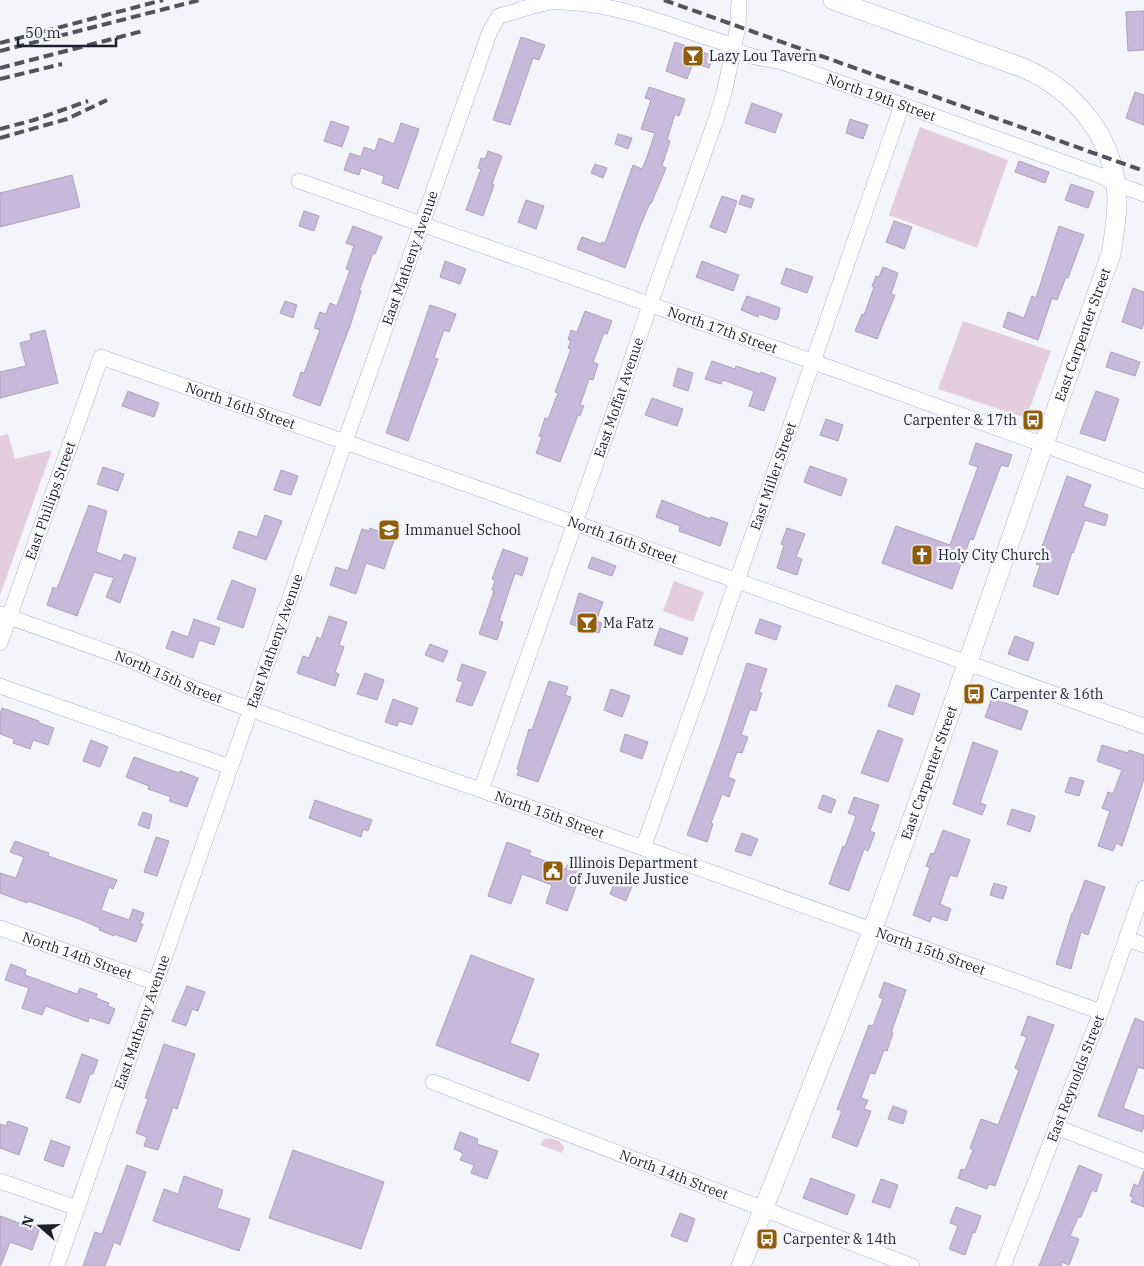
<svg xmlns="http://www.w3.org/2000/svg" width="1144" height="1266" viewBox="0 0 1144 1266" font-family="'IBM Plex Serif',serif">
<rect width="100%" height="100%" fill="#f3f5fb"/>
<g fill="#e4cddd">
<polygon points="920,127 1008,160 977,248 889,215"/>
<polygon points="963,321 1051,351 1026,418 938,389"/>
<polygon points="8,434 15,459 52,450 0,595 0,436"/>
<polygon points="674,581 704,592 693,622 663,611"/>
<polygon points="550,1138 559,1141 564,1147 562,1153 540,1145 544,1139"/>
</g>
<g fill="#c7b9d9" stroke="#ada1be">
<polygon points="1144,11 1144,50 1128,51 1126,12"/>
<polygon points="521,37 545,45 539,60 533,58 510,125 493,120"/>
<polygon points="675,42 713,56 709,68 693,63 687,79 666,71"/>
<polygon points="649,87 685,99 679,116 675,114 667,140 670,141 662,166 666,168 651,204 650,203 641,224 625,268 577,249 582,237 601,244 602,242 605,243 633,165 642,169 646,160 655,133 641,129 651,100 645,98"/>
<polygon points="1135,92 1144,95 1144,125 1126,118"/>
<polygon points="752,103 782,114 775,133 745,123"/>
<polygon points="850,119 868,125 863,139 846,133"/>
<polygon points="331,121 349,127 342,147 324,141"/>
<polygon points="401,123 419,129 398,189 382,183 384,176 361,168 359,175 344,170 350,153 361,157 364,147 375,151 379,138 394,144"/>
<polygon points="618,134 632,138 628,149 615,144"/>
<polygon points="488,151 502,156 492,184 494,185 483,216 466,210 481,169 478,168 481,158 485,159"/>
<polygon points="1019,161 1049,172 1045,183 1015,172"/>
<polygon points="595,164 607,168 603,178 591,173"/>
<polygon points="72,175 80,207 0,227 0,193"/>
<polygon points="1071,184 1094,192 1088,208 1065,200"/>
<polygon points="742,195 754,199 751,208 739,204"/>
<polygon points="722,196 737,201 726,233 710,227"/>
<polygon points="526,200 544,206 536,229 518,222"/>
<polygon points="304,211 319,216 314,231 299,226"/>
<polygon points="894,221 912,227 904,249 886,242"/>
<polygon points="353,226 382,237 375,254 373,253 359,291 361,291 351,323 320,406 293,396 301,372 304,373 320,330 314,328 320,312 326,314 330,303 337,306 350,270 346,269 354,246 346,243"/>
<polygon points="1059,226 1084,235 1068,278 1066,277 1057,300 1052,298 1038,340 1003,327 1008,312 1024,318 1032,296 1036,298"/>
<polygon points="445,261 466,269 460,284 440,277"/>
<polygon points="702,261 739,275 733,291 696,277"/>
<polygon points="883,267 898,273 891,294 895,295 877,339 855,331 862,314 864,315 874,287 872,286 876,276 879,277"/>
<polygon points="786,268 813,277 807,293 781,284"/>
<polygon points="1133,288 1144,292 1144,322 1142,329 1122,322"/>
<polygon points="747,296 780,308 778,318 776,320 759,314 758,317 741,310"/>
<polygon points="285,301 297,305 293,318 280,313"/>
<polygon points="430,305 456,314 449,332 444,330 434,358 438,359 408,441 386,433"/>
<polygon points="585,311 612,321 607,334 604,333 593,362 598,364 593,380 589,379 580,405 584,406 580,416 578,415 560,462 536,453 542,437 539,436 545,418 548,419 558,393 555,392 571,349 568,348 571,340 568,340 571,330 577,332"/>
<polygon points="45,330 58,383 0,398 0,372 26,366 20,343 31,340 30,334"/>
<polygon points="1111,352 1140,362 1135,376 1106,367"/>
<polygon points="712,361 735,369 736,366 760,374 761,372 776,378 764,411 749,406 754,391 723,380 721,384 705,379"/>
<polygon points="678,368 693,373 688,391 673,386"/>
<polygon points="128,391 159,403 154,417 122,406"/>
<polygon points="1096,391 1119,399 1105,441 1080,433"/>
<polygon points="652,398 683,409 677,426 645,415"/>
<polygon points="826,419 843,425 838,441 820,435"/>
<polygon points="976,443 1012,455 1008,467 1001,465 973,540 970,539 952,589 882,563 896,526 950,545 978,467 969,464"/>
<polygon points="810,466 847,479 841,496 804,482"/>
<polygon points="103,467 124,474 118,491 97,484"/>
<polygon points="281,470 298,476 291,495 274,490"/>
<polygon points="1067,476 1091,485 1083,506 1108,515 1105,526 1085,520 1073,553 1072,552 1058,595 1033,586 1040,565 1036,564"/>
<polygon points="662,500 710,519 711,517 728,523 720,546 679,531 680,526 656,517"/>
<polygon points="89,505 107,511 96,552 121,561 124,554 136,558 120,603 106,597 114,578 94,572 77,616 47,605 53,587 57,589"/>
<polygon points="265,515 282,521 266,560 233,548 239,531 257,537"/>
<polygon points="370,528 395,537 384,569 366,563 356,594 330,585 336,567 348,571 362,529 369,531"/>
<polygon points="787,528 805,534 796,557 802,559 797,575 777,568 784,545 781,544"/>
<polygon points="503,549 528,558 522,576 515,573 499,621 503,622 497,640 479,634 494,591 492,590 495,580 492,579"/>
<polygon points="592,557 616,566 612,576 588,568"/>
<polygon points="232,580 256,589 243,628 217,619"/>
<polygon points="579,593 603,602 596,621 602,623 599,633 570,624"/>
<polygon points="329,616 347,622 339,645 344,647 335,672 339,674 335,686 297,673 303,656 309,658 317,637 321,639"/>
<polygon points="194,619 220,628 214,645 199,640 193,658 166,648 172,631 188,637"/>
<polygon points="760,619 781,626 776,640 755,633"/>
<polygon points="660,628 688,638 682,655 654,645"/>
<polygon points="1015,636 1034,643 1028,661 1008,654"/>
<polygon points="430,644 448,651 443,662 425,655"/>
<polygon points="747,663 767,669 759,692 762,693 756,711 750,709 741,735 748,737 742,753 737,752 728,777 735,780 729,797 722,794 711,823 713,824 707,842 687,835 720,745"/>
<polygon points="462,664 486,672 472,706 456,701 463,682 457,680"/>
<polygon points="365,673 384,680 377,700 357,694"/>
<polygon points="549,681 568,687 565,695 571,697 538,782 517,775 519,770 517,769 529,729 532,730"/>
<polygon points="896,685 920,694 913,715 888,706"/>
<polygon points="611,689 630,696 622,717 604,710"/>
<polygon points="992,698 1028,711 1021,730 985,717"/>
<polygon points="393,699 418,708 412,725 399,721 397,726 385,722"/>
<polygon points="2,708 39,721 39,723 54,728 48,745 33,740 30,749 13,743 14,739 0,734 0,714"/>
<polygon points="878,730 903,739 888,782 861,773"/>
<polygon points="625,734 648,742 642,759 620,751"/>
<polygon points="91,740 108,747 100,767 83,761"/>
<polygon points="973,742 998,751 980,803 986,805 982,815 953,804"/>
<polygon points="1102,745 1128,753 1129,750 1144,755 1144,779 1127,831 1122,846 1116,843 1113,851 1098,846 1110,811 1102,808 1108,792 1113,794 1122,770 1097,761"/>
<polygon points="134,757 179,773 180,771 198,778 187,807 169,801 171,797 148,789 149,786 126,777"/>
<polygon points="1070,777 1084,781 1079,796 1065,792"/>
<polygon points="823,795 836,800 831,813 818,808"/>
<polygon points="854,797 879,805 870,831 875,833 868,851 864,849 849,891 829,884 843,846 845,847 856,816 848,813"/>
<polygon points="315,800 372,820 368,831 363,829 361,837 309,818"/>
<polygon points="1012,809 1035,816 1030,832 1007,824"/>
<polygon points="143,812 152,815 149,829 138,825"/>
<polygon points="943,830 970,840 957,877 950,875 940,904 951,909 947,921 932,916 930,922 913,915 930,868 926,866 931,853 934,854"/>
<polygon points="742,833 758,839 751,856 735,851"/>
<polygon points="156,837 169,841 157,876 144,872"/>
<polygon points="15,841 49,853 48,856 117,880 113,889 109,887 101,910 129,920 133,909 144,913 140,924 143,924 136,942 114,934 114,936 99,930 100,928 79,919 28,901 27,903 0,893 0,873 16,878 24,857 10,852"/>
<polygon points="507,842 531,851 529,855 566,869 567,865 582,870 567,911 546,903 552,885 522,874 511,904 488,896"/>
<polygon points="618,874 634,881 626,901 610,894"/>
<polygon points="1085,880 1105,887 1088,935 1081,932 1071,969 1056,964 1072,913 1073,913"/>
<polygon points="994,883 1007,887 1003,899 990,895"/>
<polygon points="471,955 534,979 510,1043 539,1054 529,1081 436,1045"/>
<polygon points="11,964 26,970 25,975 77,994 80,988 97,994 96,998 109,1003 108,1006 115,1009 109,1024 89,1017 88,1022 46,1006 42,1015 22,1008 29,988 5,980"/>
<polygon points="884,982 906,990 891,1033 893,1033 887,1051 884,1050 875,1074 870,1073 861,1098 868,1100 864,1109 871,1111 857,1147 832,1137 842,1111 837,1109 844,1091 869,1025 873,1026 883,999 879,997"/>
<polygon points="187,986 205,992 198,1011 192,1009 186,1026 172,1021"/>
<polygon points="1028,1016 1054,1025 995,1186 989,1184 987,1189 958,1178 961,1169 965,1170 973,1150 970,1148 981,1119 998,1125 1019,1070 1015,1068 1027,1037 1021,1035"/>
<polygon points="1135,1018 1144,1022 1144,1069 1138,1067 1123,1108 1144,1116 1144,1126 1142,1132 1098,1116"/>
<polygon points="164,1044 195,1054 177,1109 173,1107 158,1150 144,1146 147,1137 136,1133 148,1099 145,1098"/>
<polygon points="82,1054 98,1060 93,1074 90,1074 80,1103 66,1098"/>
<polygon points="893,1106 907,1111 903,1124 888,1119"/>
<polygon points="8,1121 28,1128 19,1155 0,1148 0,1124 6,1126"/>
<polygon points="460,1132 478,1139 477,1144 498,1151 487,1179 471,1173 474,1165 460,1160 463,1153 454,1149"/>
<polygon points="51,1140 70,1147 63,1167 44,1160"/>
<polygon points="293,1150 384,1182 361,1249 269,1218"/>
<polygon points="127,1165 146,1172 120,1245 114,1242 105,1266 83,1266 95,1232 102,1234"/>
<polygon points="1079,1165 1102,1175 1096,1192 1092,1190 1081,1217 1078,1217 1070,1236 1079,1239 1069,1265 1062,1262 1061,1266 1039,1266"/>
<polygon points="1144,1171 1144,1207 1131,1202 1133,1197 1130,1196 1134,1184 1138,1186"/>
<polygon points="184,1176 223,1190 217,1208 250,1219 239,1251 153,1221 164,1189 178,1194"/>
<polygon points="811,1178 855,1195 847,1215 803,1198"/>
<polygon points="881,1179 898,1185 890,1208 872,1202"/>
<polygon points="956,1207 981,1216 975,1233 973,1232 965,1255 949,1249 958,1226 950,1223"/>
<polygon points="680,1213 695,1219 687,1242 671,1236"/>
<polygon points="0,1216 22,1224 22,1222 40,1228 32,1250 10,1242 1,1265 0,1265"/>
</g>
<g fill="none" stroke-linecap="round" stroke-linejoin="round">
<g stroke="#aab2d0" stroke-width="16">
<g id="minor">
<path id="s1" d="M299,181L814,362L1144,481"/>
<path id="s2" d="M1,614L130,660L190,687L230,702L367,751L481,790L1101,1012"/>
<path id="s3" d="M0,643L101,357L460,482L1144,726"/>
<polyline points="0,686 230,767"/>
<path id="s4" d="M481,790L613,415L656,287L715,122L724,93L731,61L738,26L739,0"/>
<path id="s5" d="M643,848L692,710L902,105"/>
<path id="s6" d="M0,928L156,983"/>
<polyline points="1127,939 1144,945"/>
<path id="s7" d="M433,1082L912,1266"/>
<polyline points="1056,1127 1144,1161"/>
<polyline points="0,1181 77,1208"/>
<path id="s8" d="M57,1266L243,731L490,31L499,16C516,12 534,4 551,2C611,0 669,26 725,43C741,57 762,58 782,62L1099,175L1116,184L1144,194"/>
<path id="s9" d="M1003,1266L1101,1012L1144,888"/>
</g>
</g>
<g stroke="#aab2d0" stroke-width="20">
<g id="tertiary">
<path id="s10" d="M741,1266C785,1153 831,1041 873,928C955,704 1031,478 1111,254C1114,236 1117,218 1117,200C1116,139 1076,90 1021,67L833,0"/>
</g>
</g>
<use href="#minor" stroke="#fff" stroke-width="15"/>
<use href="#tertiary" stroke="#fff" stroke-width="19"/>
<g stroke="#51535e" stroke-width="4" stroke-dasharray="10 5" stroke-linecap="butt">
<polyline points="664,0 1144,171"/>
<polyline points="0,43 163,0"/>
<polyline points="0,51 200,0"/>
<polyline points="0,68 143,31"/>
<polyline points="0,79 62,64"/>
<polyline points="0,129 34,120 88,101"/>
<polyline points="0,138 67,119 107,100"/>
</g>
</g>
<defs>
<g id="bar-square" transform="scale(1.125)"><rect x="-9" y="-9" width="18" height="18" rx="4" fill="#8f5d0b" stroke="#f3f5fb"/><path d="M-6-5H6L.8 .8V4.5H3.5V6h-7V4.5H-.8V.8Z" fill="#fff"/></g>
<g id="bus-square" transform="scale(1.125)"><rect x="-9" y="-9" width="18" height="18" rx="4" fill="#8f5d0b" stroke="#f3f5fb"/><path d="M-5-6H5V4H4V6H2V4H-2V6H-4V4H-5ZM-3.5-4V0h7V-4ZM-3.5 1.2v1.5H-2V1.2ZM2 1.2v1.5H3.5V1.2Z" fill="#fff"/></g>
<g id="school-square" transform="scale(1.125)"><rect x="-9" y="-9" width="18" height="18" rx="4" fill="#8f5d0b" stroke="#f3f5fb"/><path d="M0-5L7-2L0 1L-7-2ZM-4 1L0 2.5L4 1V4Q0 6-4 4Z" fill="#fff"/></g>
<g id="church-square" transform="scale(1.125)"><rect x="-9" y="-9" width="18" height="18" rx="4" fill="#8f5d0b" stroke="#f3f5fb"/><path d="M-1.2-6h2.4v3.5h3.3v2.4h-3.3V6h-2.4V-.1h-3.3v-2.4h3.3Z" fill="#fff"/></g>
<g id="civic-square" transform="scale(1.125)"><rect x="-9" y="-9" width="18" height="18" rx="4" fill="#8f5d0b" stroke="#f3f5fb"/><path d="M-.6-6.5H3V-4.5H.6V-3L4-1V1h2V6H-6V1h2V-1L-.6-3ZM-1.2 2.5V6h2.4V2.5Z" fill="#fff"/></g>
</defs>
<g fill-rule="evenodd">
<use href="#bar-square" x="693" y="56"/>
<use href="#bus-square" x="1033" y="420"/>
<use href="#school-square" x="389" y="530"/>
<use href="#church-square" x="922" y="555"/>
<use href="#bar-square" x="587" y="623"/>
<use href="#bus-square" x="974" y="694"/>
<use href="#civic-square" x="553" y="871"/>
<use href="#bus-square" x="767" y="1239"/>
</g>
<g text-anchor="middle" dominant-baseline="central" stroke-width="5" stroke-linejoin="round" paint-order="stroke">
<g font-size="14" fill="#1e212d" stroke="#f3f5fb" text-anchor="start">
<text x="709" y="56">Lazy Lou Tavern</text>
<text x="1017" y="420" text-anchor="end">Carpenter &amp; 17th</text>
<text x="405" y="530">Immanuel School</text>
<text x="938" y="555">Holy City Church</text>
<text x="603" y="623">Ma Fatz</text>
<text x="990" y="694">Carpenter &amp; 16th</text>
<text x="569" y="863">Illinois Department<tspan x="569" dy="16">of Juvenile Justice</tspan></text>
<text x="783" y="1239">Carpenter &amp; 14th</text>
</g>
<g font-size="14" fill="#1e212d" stroke="#f3f5fb">
<text stroke="none"><textPath href="#s8" startOffset="1726">North 19th Street</textPath></text>
<text stroke="none"><textPath href="#s8" startOffset="1068">East Matheny Avenue</textPath></text>
<text stroke="none"><textPath href="#s1" startOffset="449">North 17th Street</textPath></text>
<text stroke="none"><textPath href="#s10" startOffset="992">East Carpenter Street</textPath></text>
<text stroke="none"><textPath href="#s4" startOffset="416">East Moffat Avenue</textPath></text>
<text stroke="none"><textPath href="#s3" startOffset="451">North 16th Street</textPath></text>
<text stroke="none"><textPath href="#s5" startOffset="394">East Miller Street</textPath></text>
<text stroke="none"><textPath href="#s3" startOffset="151">East Phillips Street</textPath></text>
<text stroke="none"><textPath href="#s3" startOffset="856">North 16th Street</textPath></text>
<text stroke="none"><textPath href="#s8" startOffset="662">East Matheny Avenue</textPath></text>
<text stroke="none"><textPath href="#s2" startOffset="179">North 15th Street</textPath></text>
<text stroke="none"><textPath href="#s10" startOffset="528">East Carpenter Street</textPath></text>
<text stroke="none"><textPath href="#s2" startOffset="584">North 15th Street</textPath></text>
<text stroke="none"><textPath href="#s2" startOffset="989">North 15th Street</textPath></text>
<text stroke="none"><textPath href="#s6" startOffset="82">North 14th Street</textPath></text>
<text stroke="none"><textPath href="#s8" startOffset="258">East Matheny Avenue</textPath></text>
<text stroke="none"><textPath href="#s9" startOffset="201">East Reynolds Street</textPath></text>
<text stroke="none"><textPath href="#s7" startOffset="258">North 14th Street</textPath></text>
</g>
</g>
<g transform="translate(40 1226) rotate(290)" stroke="#f3f5fb" stroke-width="4" paint-order="stroke">
<path d="M0-4L9 19L0 12L-9 19Z" fill="#1e212d"/>
<text y="-8" font-size="14" font-weight="bold" text-anchor="middle" fill="#1e212d">N</text>
</g>
<path d="M18 38v8h98v-8" fill="none" stroke="#1e212d" stroke-width="2.5"/>
<text x="25" y="38" font-size="15" fill="#1e212d" stroke="#f3f5fb" stroke-width="4" paint-order="stroke">50 m</text>
</svg>
